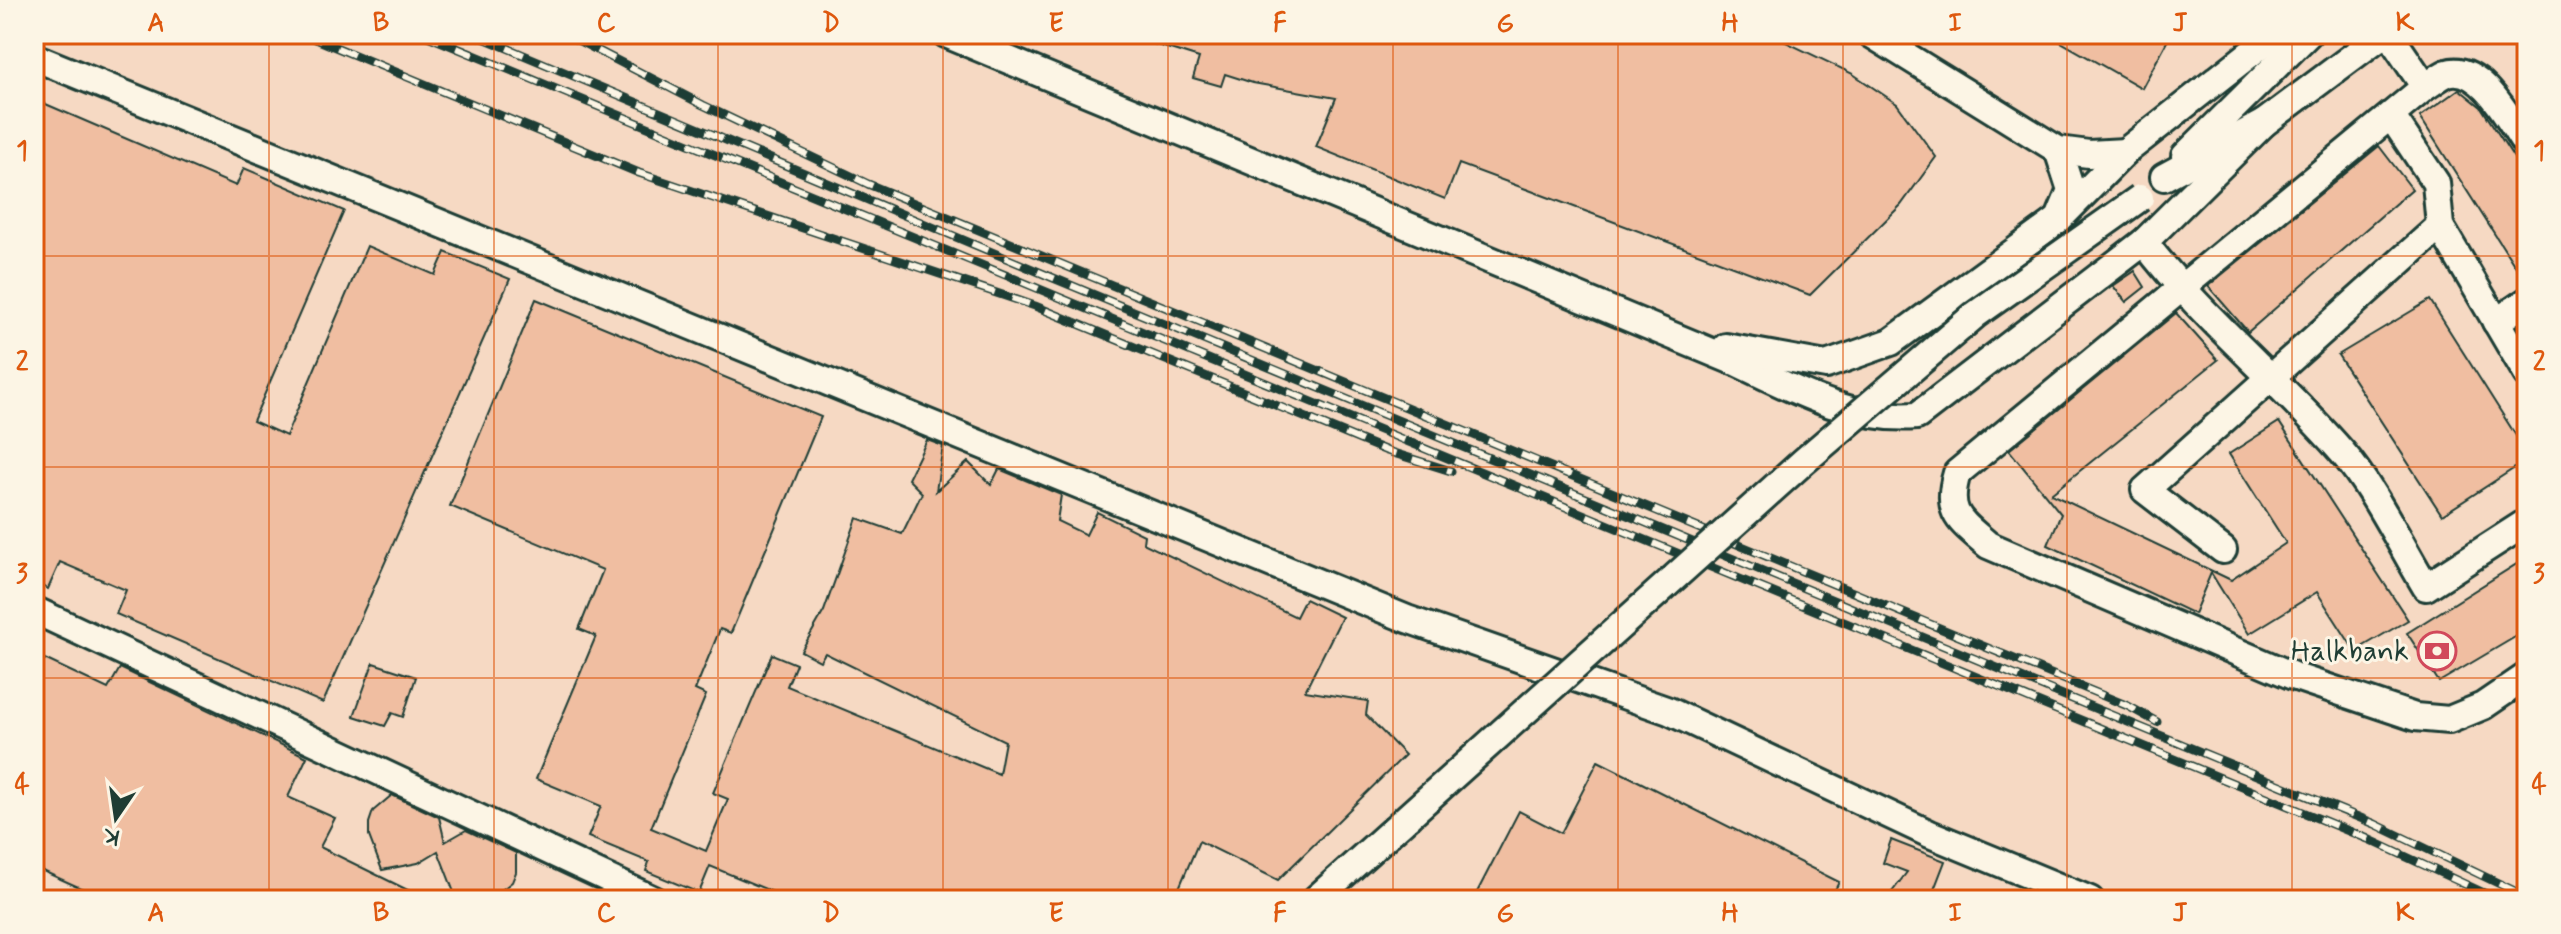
<svg xmlns="http://www.w3.org/2000/svg" width="2561" height="934" viewBox="0 0 2561 934" font-family="Mynerve,sans-serif">
<rect width="100%" height="100%" fill="#f8e4d1"/>
<filter id="ink" filterUnits="userSpaceOnUse"><feTurbulence type="fractalNoise" baseFrequency=".0125" numOctaves="2"/><feDisplacementMap in="SourceGraphic" scale="16" xChannelSelector="R" yChannelSelector="G"/><feConvolveMatrix kernelMatrix="1 2 1 2 8 2 1 2 1" color-interpolation-filters="sRGB"/></filter>
<g filter="url(#ink)">
<rect fill="#f6d9c3" x="34" y="34" width="2493" height="866"/>
<g fill="#f0bea1" stroke="#1f3d34" stroke-width="2">
<polygon points="1136,34 1769,34 1853,74 1897,104 1936,157 1901,205 1810,295 1459,164 1445,199 1316,147 1336,98 1253,83 1225,74 1221,86 1193,78 1199,58 1135,38"/>
<polygon points="2047,34 2171,34 2142,88"/>
<polygon points="2459,89 2481,107 2527,178 2527,285 2420,117"/>
<polygon points="34,99 236,186 244,168 344,211 253,421 286,436 367,246 435,275 445,252 510,279 323,703 116,614 126,590 60,562 48,589 34,583"/>
<polygon points="2379,146 2412,189 2248,332 2208,286"/>
<polygon points="2135,271 2145,287 2126,302 2113,286"/>
<polygon points="536,299 821,417 731,633 720,629 695,690 706,695 651,828 706,851 728,799 713,793 772,654 796,664 787,686 999,774 1005,741 825,653 820,661 801,651 824,611 857,518 902,534 922,493 908,479 927,440 943,446 936,491 968,462 991,485 999,469 1061,495 1057,521 1086,535 1097,512 1144,535 1143,543 1296,617 1305,599 1342,617 1305,691 1368,701 1366,715 1405,755 1278,880 1199,841 1174,900 792,900 710,866 699,893 646,871 649,862 588,837 601,806 536,779 596,636 579,629 603,570 450,506"/>
<polygon points="2430,300 2527,453 2527,460 2442,515 2338,355"/>
<polygon points="2176,313 2218,360 2051,494 2231,580 2286,543 2229,454 2279,422 2408,620 2355,651 2317,592 2249,634 2211,573 2194,614 2048,545 2061,514 2009,450"/>
<polygon points="2520,562 2527,573 2527,630 2439,682 2407,633"/>
<polygon points="34,654 108,689 120,668 307,757 288,797 335,818 320,847 428,900 107,900 34,867"/>
<polygon points="373,663 416,677 403,717 392,713 385,726 354,716"/>
<polygon points="1598,761 1839,882 1830,900 1473,900 1519,811 1561,833"/>
<polygon points="392,795 439,817 445,842 466,830 516,853 516,872 512,882 494,896 457,900 438,851 418,863 382,870 369,836 369,823 373,811"/>
<polygon points="1891,840 1945,861 1930,900 1886,900 1907,872 1883,863"/>
</g>
<g fill="none" stroke-linecap="round" stroke-linejoin="round">
<g stroke="#1f3d34" stroke-width="32">
<g id="minor">
<path d="M946,34L1738,363C1796,391 1851,421 1917,416L2144,242L2264,123"/>
<polyline points="1871,34 2058,150 2089,154 2125,152"/>
<polyline points="2389,34 2425,87"/>
<polyline points="34,57 1407,619 1669,711 1930,834 2090,900"/>
<polyline points="2392,117 2436,183 2440,226 2527,374"/>
<path d="M2527,146C2511,123 2481,62 2447,73C2440,76 2432,83 2425,87L1957,473C1945,513 1959,520 1988,545L2293,676L2415,717L2449,720L2483,706L2527,676"/>
<polyline points="2058,150 2071,190 2061,214"/>
<polyline points="2185,156 2308,34"/>
<polyline points="2164,177 2264,123 2383,34"/>
<path d="M2144,242C2202,319 2279,379 2342,452C2371,485 2402,547 2426,587L2527,522"/>
<polyline points="2496,322 2527,301"/>
<polyline points="1726,347 1826,365 1891,342 2059,219 2125,152 2275,34"/>
<polyline points="2223,550 2145,490 2440,226"/>
<polyline points="34,610 654,900"/>
</g>
</g>
<polyline stroke="#1f3d34" stroke-width="4" stroke-dasharray="2 6" stroke-linecap="butt" points="2513,34 2527,47"/>
<use href="#minor" stroke="#fcf5e5" stroke-width="26"/>
<g stroke="#1f3d34" stroke-width="9">
<g id="rail">
<polyline points="304,34 639,173 1035,306 1387,451 1451,471"/>
<polyline points="423,34 2368,839 2499,900"/>
<polyline points="474,34 1051,277 2375,824 2527,897"/>
<polyline points="566,34 703,105 868,184 2128,706 2157,722"/>
</g>
</g>
<use href="#rail" stroke="#fcf5e5" stroke-width="6" stroke-dasharray="18" stroke-linecap="butt"/>
<g stroke="#1f3d34" stroke-width="32" stroke-linecap="butt">
<polyline id="minor-bridge" points="1315,900 1803,462 1975,315 2140,198"/>
</g>
<use href="#minor-bridge" stroke="#fcf5e5" stroke-width="26"/>
</g>
</g>
<path fill="none" stroke="#de580e" stroke-width="2" stroke-opacity="0.55" d="M269,34V900M494,34V900M718,34V900M943,34V900M1168,34V900M1393,34V900M1618,34V900M1843,34V900M2067,34V900M2292,34V900M34,256H2527M34,467H2527M34,678H2527"/>
<defs>
<g id="bank-ring" transform="scale(2)"><circle r="9.5" fill="#fcf5e5" stroke="#d1495b" stroke-width="1.5"/><path d="M-6-4H6V4H-6ZM0-2.3a2.3 2.3 0 1 0 0 4.6a2.3 2.3 0 1 0 0-4.6Z" fill="#d1495b"/></g>
</defs>
<g fill-rule="evenodd">
<use href="#bank-ring" x="2437" y="651"/>
</g>
<g text-anchor="middle" dominant-baseline="central" stroke-width="6" stroke-linejoin="round" paint-order="stroke">
<g font-size="30" fill="#1f3d34" stroke="#fcf5e5" text-anchor="end">
<text x="2409" y="651">Halkbank</text>
</g>
</g>
<rect width="2561" height="934" fill="none" stroke="#fcf5e5" stroke-width="88"/>
<g transform="translate(116 818) rotate(193)" stroke="#fcf5e5" stroke-width="6" paint-order="stroke">
<path d="M0-6L14 30L0 20L-14 30Z" fill="#1f3d34"/>
<text y="-12" font-size="22" font-weight="bold" text-anchor="middle" fill="#1f3d34">K</text>
</g>
<rect x="44" y="44" width="2473" height="846" fill="none" stroke="#de580e" stroke-width="3"/>
<g font-size="26" text-anchor="middle" font-weight="bold" fill="#de580e">
<text x="156" y="31">A</text>
<text x="381" y="31">B</text>
<text x="606" y="31">C</text>
<text x="831" y="31">D</text>
<text x="1056" y="31">E</text>
<text x="1280" y="31">F</text>
<text x="1505" y="31">G</text>
<text x="1730" y="31">H</text>
<text x="1955" y="31">I</text>
<text x="2180" y="31">J</text>
<text x="2405" y="31">K</text>
<text x="22" y="159">1</text>
<text x="2539" y="159">1</text>
<text x="22" y="370">2</text>
<text x="2539" y="370">2</text>
<text x="22" y="582">3</text>
<text x="2539" y="582">3</text>
<text x="22" y="793">4</text>
<text x="2539" y="793">4</text>
<text x="156" y="921">A</text>
<text x="381" y="921">B</text>
<text x="606" y="921">C</text>
<text x="831" y="921">D</text>
<text x="1056" y="921">E</text>
<text x="1280" y="921">F</text>
<text x="1505" y="921">G</text>
<text x="1730" y="921">H</text>
<text x="1955" y="921">I</text>
<text x="2180" y="921">J</text>
<text x="2405" y="921">K</text>
</g>
</svg>
